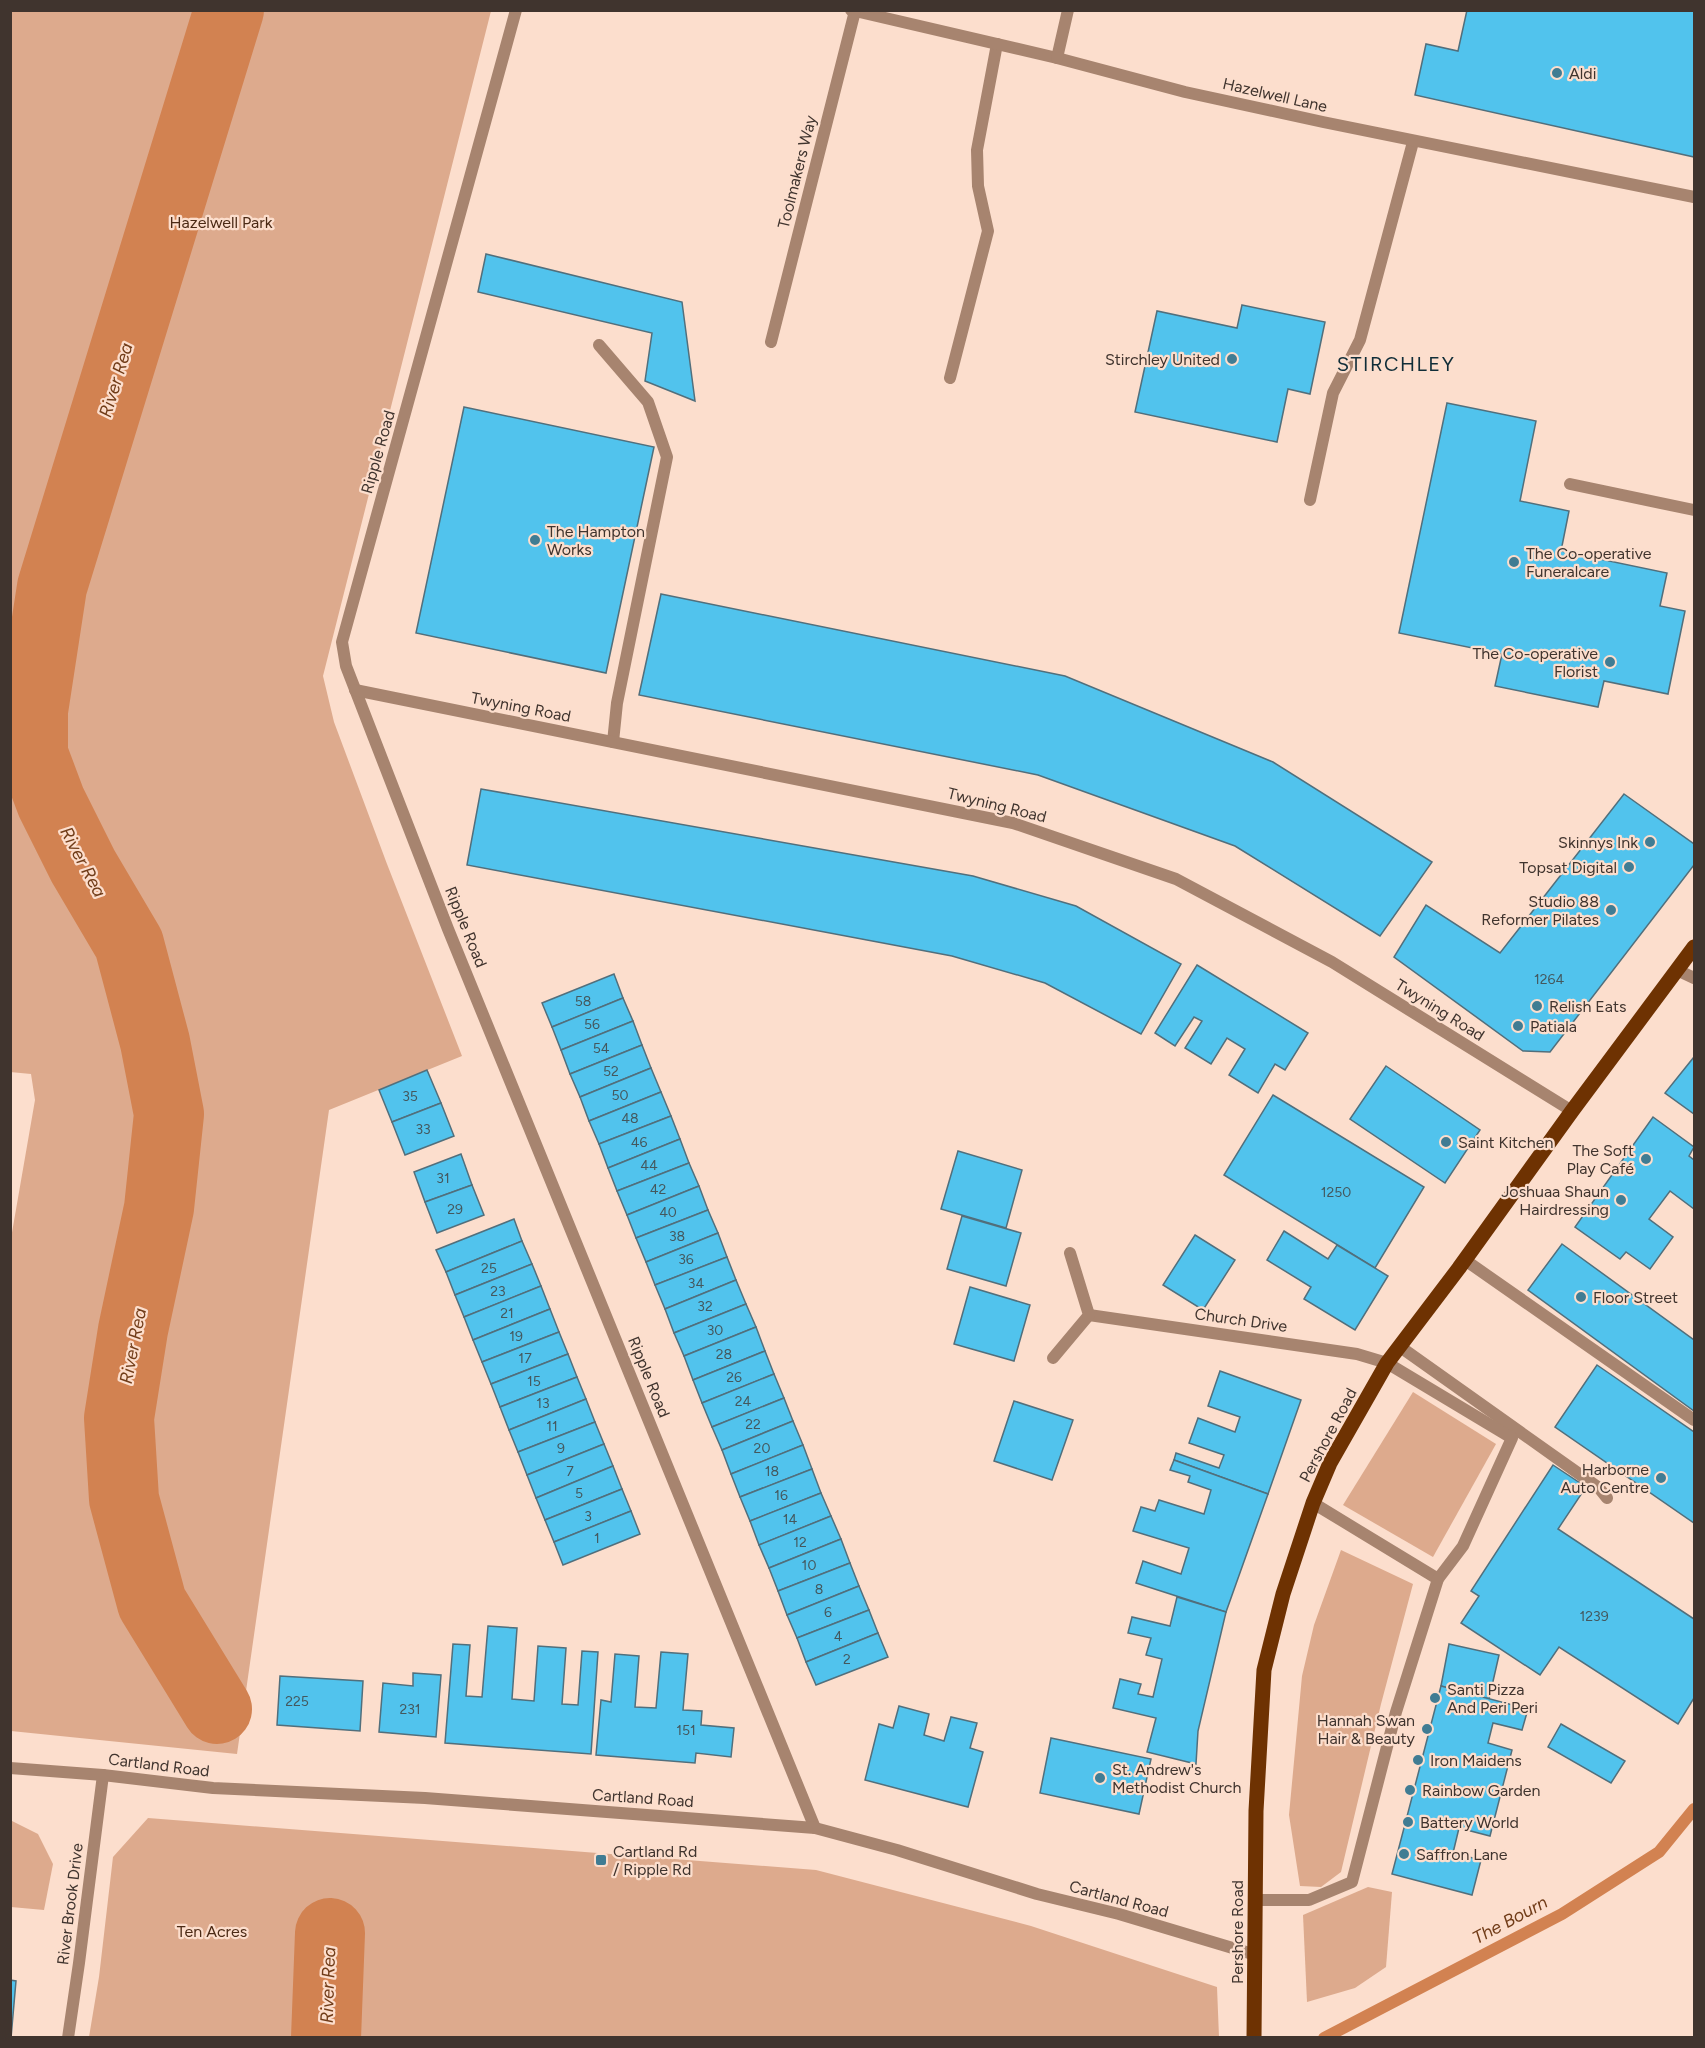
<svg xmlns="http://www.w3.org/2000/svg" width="1705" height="2048" viewBox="0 0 1705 2048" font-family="Figtree,sans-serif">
<rect width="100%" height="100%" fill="#fcdecd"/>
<g fill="#ddaa8d">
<polygon points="11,11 491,11 323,676 334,722 387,864 462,1056 329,1110 237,1754 11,1731 10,1244 35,1100 31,1074 10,1072"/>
<polygon points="1413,1392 1496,1444 1433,1557 1343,1505"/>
<polygon points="1341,1550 1413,1584 1381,1704 1341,1872 1321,1887 1300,1886 1289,1815 1302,1676 1314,1625"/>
<polygon points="148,1818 816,1870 1031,1926 1217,1987 1219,2037 89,2037 99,1977 113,1857"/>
<polygon points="10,1820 38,1834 53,1864 44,1910 11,1907"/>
<polygon points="1368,1887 1392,1892 1386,1967 1355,1988 1307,2002 1303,1915"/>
</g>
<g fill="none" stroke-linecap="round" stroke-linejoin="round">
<polyline stroke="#d28251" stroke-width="12" points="1324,2038 1562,1914 1659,1852 1694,1809"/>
<g stroke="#d28251" stroke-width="70">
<polyline points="217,1709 152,1603 124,1499 119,1418 133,1330 159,1208 169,1114 155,1042 129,944 83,866 51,802 33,754 33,711 52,587 229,10"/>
<polyline points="326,2038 330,1933"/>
</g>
</g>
<g fill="#51c3ed" stroke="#516f7c" stroke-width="1.5">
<polygon points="1467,10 1694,10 1694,157 1415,95 1426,44 1458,51"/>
<polygon points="486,254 682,302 695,401 645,381 652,333 478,292"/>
<polygon points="1242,305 1325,322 1310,394 1288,389 1277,442 1135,412 1157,311 1237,328"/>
<polygon points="1447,403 1536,421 1520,501 1569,511 1561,551 1667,573 1660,606 1685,611 1668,694 1604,681 1598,707 1495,686 1502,654 1399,633"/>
<polygon points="464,407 654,447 606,673 416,633"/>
<polygon points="661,594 1065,676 1273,762 1432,862 1380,936 1235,846 1038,775 639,695"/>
<polygon points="481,789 973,876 1076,906 1181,964 1141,1034 1045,983 952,956 467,865"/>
<polygon points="1624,794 1694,844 1694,865 1550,1052 1523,1051 1394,957 1426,905 1500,953"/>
<polygon points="1197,965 1308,1033 1285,1070 1275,1064 1258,1093 1229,1075 1245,1049 1227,1038 1211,1064 1185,1048 1202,1021 1194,1017 1175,1046 1155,1033"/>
<polygon points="614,974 623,998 552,1027 542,1003"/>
<polygon points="623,998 633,1021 561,1050 552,1027"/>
<polygon points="633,1021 642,1045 570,1074 561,1050"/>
<polygon points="642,1045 651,1068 580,1097 570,1074"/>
<polygon points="1694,1057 1694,1114 1665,1093"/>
<polygon points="1386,1066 1480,1130 1445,1183 1350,1119"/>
<polygon points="651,1068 661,1092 589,1121 580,1097"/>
<polygon points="427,1070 441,1103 392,1122 379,1090"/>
<polygon points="661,1092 671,1116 599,1144 589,1121"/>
<polygon points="1273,1095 1424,1187 1375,1268 1224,1175"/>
<polygon points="441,1103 454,1136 405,1155 392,1122"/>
<polygon points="671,1116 680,1139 608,1168 599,1144"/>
<polygon points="1653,1117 1694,1147 1689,1156 1694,1160 1694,1209 1670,1191 1649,1219 1673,1237 1650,1269 1626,1252 1620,1259 1575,1227"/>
<polygon points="680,1139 689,1163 617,1191 608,1168"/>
<polygon points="958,1151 1022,1170 1006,1228 941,1209"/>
<polygon points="461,1154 472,1185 425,1202 414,1172"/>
<polygon points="689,1163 699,1186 627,1215 617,1191"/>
<polygon points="472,1185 484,1215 437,1233 425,1202"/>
<polygon points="699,1186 708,1210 636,1238 627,1215"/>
<polygon points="708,1210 718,1233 646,1262 636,1238"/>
<polygon points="962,1216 1021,1233 1006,1286 947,1269"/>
<polygon points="514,1219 522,1241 446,1272 436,1250"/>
<polygon points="1284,1231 1328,1259 1337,1245 1388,1276 1355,1330 1304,1299 1311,1287 1267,1260"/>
<polygon points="718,1233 727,1257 655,1285 646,1262"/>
<polygon points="1195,1235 1235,1260 1203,1310 1163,1285"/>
<polygon points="522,1241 532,1264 455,1295 446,1272"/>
<polygon points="1562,1244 1694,1340 1694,1411 1528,1290"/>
<polygon points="727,1257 736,1280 665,1309 655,1285"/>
<polygon points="532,1264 541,1286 464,1317 455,1295"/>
<polygon points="736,1280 746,1304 674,1333 665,1309"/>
<polygon points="541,1286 550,1309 473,1340 464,1317"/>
<polygon points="970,1287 1030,1305 1014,1361 954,1344"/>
<polygon points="746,1304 756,1327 684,1356 674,1333"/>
<polygon points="550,1309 559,1332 482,1362 473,1340"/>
<polygon points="756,1327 765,1351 693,1380 684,1356"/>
<polygon points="559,1332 568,1354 491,1384 482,1362"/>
<polygon points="765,1351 774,1374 702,1403 693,1380"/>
<polygon points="568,1354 577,1377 500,1407 491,1384"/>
<polygon points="1597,1365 1694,1432 1694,1523 1555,1427"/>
<polygon points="1220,1371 1301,1400 1268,1494 1174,1460 1176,1453 1219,1468 1224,1455 1189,1443 1198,1418 1235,1432 1240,1417 1208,1406"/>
<polygon points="774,1374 784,1398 712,1427 702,1403"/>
<polygon points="577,1377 586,1399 509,1430 500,1407"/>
<polygon points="784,1398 793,1421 722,1450 712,1427"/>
<polygon points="586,1399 595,1422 518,1452 509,1430"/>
<polygon points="1014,1401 1073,1420 1052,1480 994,1461"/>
<polygon points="793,1421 803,1445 731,1474 722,1450"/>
<polygon points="595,1422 604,1444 527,1475 518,1452"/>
<polygon points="604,1444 613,1466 536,1498 527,1475"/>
<polygon points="803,1445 812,1469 740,1497 731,1474"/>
<polygon points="1174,1460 1268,1494 1226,1612 1136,1583 1143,1561 1181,1574 1189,1548 1133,1531 1141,1507 1155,1511 1159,1500 1204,1514 1211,1490 1188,1482 1190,1476 1170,1470"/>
<polygon points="1553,1465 1586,1487 1558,1529 1694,1619 1694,1698 1678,1724 1559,1647 1540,1675 1461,1623 1479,1596 1471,1591"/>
<polygon points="613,1466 622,1489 545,1520 536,1498"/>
<polygon points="812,1469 821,1493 750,1521 740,1497"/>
<polygon points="622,1489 631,1511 554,1542 545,1520"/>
<polygon points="821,1493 831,1516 759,1545 750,1521"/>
<polygon points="631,1511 640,1534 563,1565 554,1542"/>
<polygon points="831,1516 841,1539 769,1568 759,1545"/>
<polygon points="841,1539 850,1563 778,1591 769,1568"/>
<polygon points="850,1563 859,1586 787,1615 778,1591"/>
<polygon points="859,1586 869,1610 797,1638 787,1615"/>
<polygon points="1177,1597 1226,1612 1198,1731 1196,1764 1147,1752 1156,1718 1113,1708 1120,1679 1141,1684 1138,1694 1153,1697 1162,1659 1146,1655 1151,1638 1128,1633 1132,1617 1170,1626"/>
<polygon points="869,1610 878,1633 806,1662 797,1638"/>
<polygon points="488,1626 517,1628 512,1699 534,1701 538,1646 566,1648 562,1704 578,1705 582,1651 598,1652 591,1754 445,1743 453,1644 470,1645 466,1696 482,1697"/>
<polygon points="878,1633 888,1657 816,1685 806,1662"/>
<polygon points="1449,1644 1499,1655 1489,1699 1441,1686"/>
<polygon points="661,1652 688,1654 683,1710 702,1711 701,1725 734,1728 731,1757 696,1753 695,1763 596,1755 601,1700 611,1702 615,1654 639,1656 635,1707 656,1708"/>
<polygon points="413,1673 441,1675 436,1737 379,1732 383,1683 413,1686"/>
<polygon points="280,1676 363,1681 360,1731 277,1725"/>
<polygon points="1441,1686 1528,1709 1522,1730 1493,1723 1488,1743 1512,1750 1490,1836 1459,1828 1453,1853 1481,1860 1472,1895 1392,1874"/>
<polygon points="899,1706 929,1714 924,1735 944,1741 951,1717 977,1723 970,1748 983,1752 968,1807 865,1780 879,1724 893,1728"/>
<polygon points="1561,1724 1625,1761 1611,1783 1548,1747"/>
<polygon points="1051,1738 1151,1759 1139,1814 1040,1793"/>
<polygon points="10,1980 16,1981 11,2038 10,2038"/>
</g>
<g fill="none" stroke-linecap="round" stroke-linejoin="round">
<g stroke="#a7846f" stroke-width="12">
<polyline points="599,345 648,402 667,457 617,703 613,742"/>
<polyline points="950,378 988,231 978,186 977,150 997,44"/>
<polyline points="1570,484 1694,510"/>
<polyline points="1310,500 1333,393 1360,340 1413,142"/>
<polyline points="1677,970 1694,978"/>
<polyline points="1465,1260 1694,1420"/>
<polyline points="1399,1346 1599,1488 1607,1498"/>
<polyline points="1313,1503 1438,1579"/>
<polyline points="1255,1900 1309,1900 1352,1882 1396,1712 1438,1579 1463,1546 1512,1438 1387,1363"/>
</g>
<g stroke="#a7846f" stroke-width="12">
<polyline points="516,10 342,642 346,666 448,929 815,1828"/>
<polyline points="851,10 1057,58 1185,92 1323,122 1694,197"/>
<polyline points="1057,58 1068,10"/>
<polyline points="771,342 855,11"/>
<polyline points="355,690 1013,823 1176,879 1332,962 1572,1111"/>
<polyline points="1089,1315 1357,1354 1387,1363"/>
<polyline points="1053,1358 1089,1315 1070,1253"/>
<polyline points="68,2038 79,1963 103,1775"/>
</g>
<polyline stroke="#a7846f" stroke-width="12" points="10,1768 103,1775 213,1788 425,1798 815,1828 897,1850 1037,1894 1119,1914 1256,1955"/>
<polyline stroke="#6e3202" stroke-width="15" points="1254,2038 1256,1811 1264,1670 1283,1594 1313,1503 1330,1463 1387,1363 1459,1268 1572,1111 1694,947"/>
</g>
<g fill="#407c93" stroke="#fcdecd" stroke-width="2">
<circle cx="1557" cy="73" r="6"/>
<circle cx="1232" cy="359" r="6"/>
<circle cx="535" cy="540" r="6"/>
<circle cx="1514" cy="562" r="6"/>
<circle cx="1610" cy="662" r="6"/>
<circle cx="1650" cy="842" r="6"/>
<circle cx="1629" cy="867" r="6"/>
<circle cx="1611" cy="910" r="6"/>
<circle cx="1537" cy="1006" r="6"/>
<circle cx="1518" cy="1026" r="6"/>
<circle cx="1446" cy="1142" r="6"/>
<circle cx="1646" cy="1159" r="6"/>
<circle cx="1621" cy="1200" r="6"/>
<circle cx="1581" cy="1297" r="6"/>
<circle cx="1661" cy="1478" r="6"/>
<circle cx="1435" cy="1698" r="6"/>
<circle cx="1427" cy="1729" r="6"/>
<circle cx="1418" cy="1760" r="6"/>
<circle cx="1100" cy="1778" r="6"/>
<circle cx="1410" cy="1790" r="6"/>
<circle cx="1408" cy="1822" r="6"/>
<circle cx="1404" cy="1854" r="6"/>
<rect x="595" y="1854" width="12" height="12" rx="3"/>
</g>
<g text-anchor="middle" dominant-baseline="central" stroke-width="4.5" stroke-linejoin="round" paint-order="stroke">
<g font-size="14" fill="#44585e">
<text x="1549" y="979">1264</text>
<text x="583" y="1001">58</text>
<text x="592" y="1024">56</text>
<text x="601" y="1048">54</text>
<text x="611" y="1071">52</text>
<text x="620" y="1095">50</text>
<text x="410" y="1096">35</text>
<text x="630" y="1118">48</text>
<text x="423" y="1129">33</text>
<text x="639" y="1142">46</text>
<text x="649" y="1165">44</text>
<text x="443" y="1178">31</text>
<text x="658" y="1189">42</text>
<text x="1336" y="1192">1250</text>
<text x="455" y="1209">29</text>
<text x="668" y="1212">40</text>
<text x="677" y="1236">38</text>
<text x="686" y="1259">36</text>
<text x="489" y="1268">25</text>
<text x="696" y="1283">34</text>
<text x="498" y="1291">23</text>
<text x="705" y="1306">32</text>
<text x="507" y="1313">21</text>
<text x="715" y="1330">30</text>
<text x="516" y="1336">19</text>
<text x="724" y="1354">28</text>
<text x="525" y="1358">17</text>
<text x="734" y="1377">26</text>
<text x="534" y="1381">15</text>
<text x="743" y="1401">24</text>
<text x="543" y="1403">13</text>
<text x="753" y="1424">22</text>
<text x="552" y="1426">11</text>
<text x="561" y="1448">9</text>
<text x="762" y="1448">20</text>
<text x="570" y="1471">7</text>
<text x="772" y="1471">18</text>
<text x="579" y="1493">5</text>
<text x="781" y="1495">16</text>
<text x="588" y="1516">3</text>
<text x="790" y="1519">14</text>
<text x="597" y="1538">1</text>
<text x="800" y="1542">12</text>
<text x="809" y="1565">10</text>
<text x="819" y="1589">8</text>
<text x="828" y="1612">6</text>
<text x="1594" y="1616">1239</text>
<text x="838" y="1636">4</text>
<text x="847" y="1659">2</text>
<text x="297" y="1701">225</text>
<text x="410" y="1709">231</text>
<text x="686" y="1730">151</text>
</g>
<g font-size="16" fill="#40342e" stroke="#fcdecd" text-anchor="start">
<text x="1569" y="73">Aldi</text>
<text x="1220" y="359" text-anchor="end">Stirchley United</text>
<text x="547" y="531">The Hampton<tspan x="547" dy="18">Works</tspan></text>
<text x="1526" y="553">The Co-operative<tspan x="1526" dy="18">Funeralcare</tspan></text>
<text x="1598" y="653" text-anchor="end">The Co-operative<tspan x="1598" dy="18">Florist</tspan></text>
<text x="1638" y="842" text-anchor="end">Skinnys Ink</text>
<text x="1617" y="867" text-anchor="end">Topsat Digital</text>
<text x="1599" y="901" text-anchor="end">Studio 88<tspan x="1599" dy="18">Reformer Pilates</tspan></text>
<text x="1549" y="1006">Relish Eats</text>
<text x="1530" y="1026">Patiala</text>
<text x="1458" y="1142">Saint Kitchen</text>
<text x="1634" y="1150" text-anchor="end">The Soft<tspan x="1634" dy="18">Play Café</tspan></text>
<text x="1609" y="1191" text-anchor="end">Joshuaa Shaun<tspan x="1609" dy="18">Hairdressing</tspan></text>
<text x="1593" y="1297">Floor Street</text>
<text x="1649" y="1469" text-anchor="end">Harborne<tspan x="1649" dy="18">Auto Centre</tspan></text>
<text x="1447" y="1689">Santi Pizza<tspan x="1447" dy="18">And Peri Peri</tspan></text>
<text x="1415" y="1720" text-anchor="end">Hannah Swan<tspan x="1415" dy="18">Hair &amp; Beauty</tspan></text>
<text x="1430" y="1760">Iron Maidens</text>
<text x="1112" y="1769">St. Andrew's<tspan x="1112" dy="18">Methodist Church</tspan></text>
<text x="1422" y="1790">Rainbow Garden</text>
<text x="1420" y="1822">Battery World</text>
<text x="613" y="1851">Cartland Rd<tspan x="613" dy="18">/ Ripple Rd</tspan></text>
<text x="1416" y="1854">Saffron Lane</text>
</g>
<g font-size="16" fill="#40342e" stroke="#fcdecd">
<text transform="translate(1275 95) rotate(13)">Hazelwell Lane</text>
<text transform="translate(797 172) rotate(-76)">Toolmakers Way</text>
<text transform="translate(378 452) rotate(-74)">Ripple Road</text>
<text transform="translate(521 707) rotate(11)">Twyning Road</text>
<text transform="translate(997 805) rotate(14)">Twyning Road</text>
<text transform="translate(466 927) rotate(68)">Ripple Road</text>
<text transform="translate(1440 1010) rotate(32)">Twyning Road</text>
<text transform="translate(1241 1320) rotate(8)">Church Drive</text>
<text transform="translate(649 1377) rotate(68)">Ripple Road</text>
<text transform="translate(1328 1435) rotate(-62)">Pershore Road</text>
<text transform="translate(159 1765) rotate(7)">Cartland Road</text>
<text transform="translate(643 1798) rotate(4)">Cartland Road</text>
<text transform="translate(1119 1899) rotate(15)">Cartland Road</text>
<text transform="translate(70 1904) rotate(-83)">River Brook Drive</text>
<text transform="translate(1237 1932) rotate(-90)">Pershore Road</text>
</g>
<g font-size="16" fill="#4b2a15" stroke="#fcdecd">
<text x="221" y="222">Hazelwell Park</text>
<text x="212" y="1931">Ten Acres</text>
</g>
<g font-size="18" font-style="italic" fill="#713c18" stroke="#fcdecd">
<text transform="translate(116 380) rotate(-73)">River Rea</text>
<text transform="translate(83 862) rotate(62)">River Rea</text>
<text transform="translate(133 1346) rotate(-79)">River Rea</text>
<text transform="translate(1510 1920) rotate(-28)">The Bourn</text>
<text transform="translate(328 1985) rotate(-88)">River Rea</text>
</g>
<g font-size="20" letter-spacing="1.5" fill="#102d38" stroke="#fcdecd">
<text x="1396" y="364">STIRCHLEY</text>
</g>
</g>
<rect width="1705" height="2048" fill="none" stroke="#40342e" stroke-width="24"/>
</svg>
